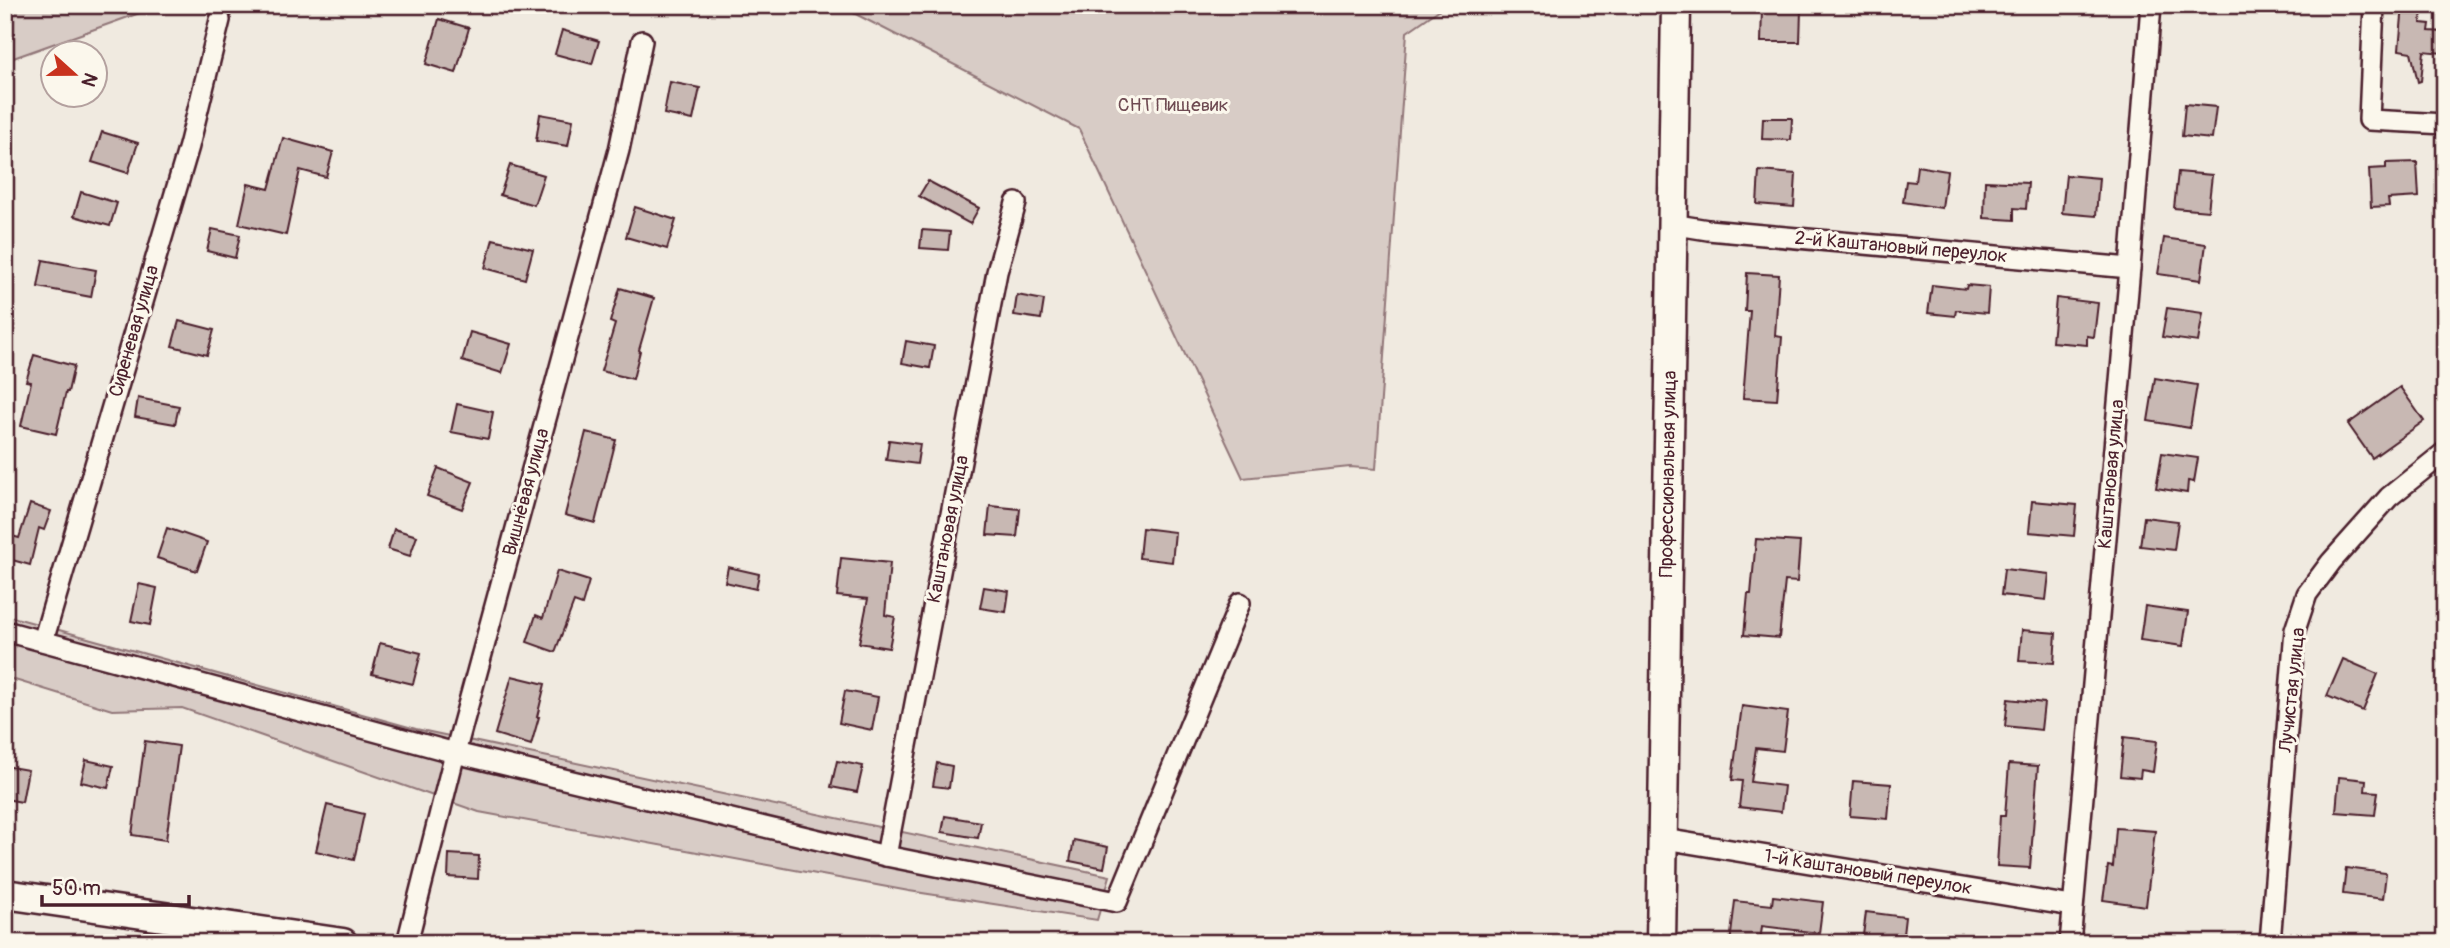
<svg xmlns="http://www.w3.org/2000/svg" width="2450" height="948" viewBox="0 0 2450 948" font-family="Pangolin,sans-serif">
<rect width="100%" height="100%" fill="#f0eae0"/>
<filter id="ink" filterUnits="userSpaceOnUse"><feTurbulence type="fractalNoise" baseFrequency=".0143" numOctaves="2"/><feDisplacementMap in="SourceGraphic" scale="14" xChannelSelector="R" yChannelSelector="G"/><feConvolveMatrix kernelMatrix="1 2 1 2 8 2 1 2 1" color-interpolation-filters="sRGB"/></filter>
<g filter="url(#ink)">
<g fill="#d8ccc6" stroke="#917678" stroke-width="2">
<polygon points="5,5 162,5 5,61"/>
<polygon points="838,5 1446,5 1407,32 1376,469 1350,467 1243,478 1079,129"/>
<polygon points="5,615 416,729 1110,876 1097,920 909,891 479,812 182,708 112,710 5,677"/>
</g>
<g fill="#c8b8b3" stroke="#4a1f2b" stroke-width="2">
<polygon points="2403,5 2422,5 2421,23 2430,24 2429,31 2444,32 2442,53 2424,51 2421,81 2418,82 2411,52 2399,50"/>
<polygon points="1762,9 1801,10 1800,42 1761,42"/>
<polygon points="439,19 469,28 456,73 426,64"/>
<polygon points="562,30 599,41 592,64 555,54"/>
<polygon points="670,82 700,88 693,120 664,114"/>
<polygon points="2185,104 2216,107 2212,139 2182,136"/>
<polygon points="540,114 573,120 568,146 536,141"/>
<polygon points="1763,118 1792,118 1791,140 1762,139"/>
<polygon points="102,132 138,143 128,173 92,162"/>
<polygon points="283,138 333,152 326,177 300,170 286,235 239,224 248,184 269,189"/>
<polygon points="2417,162 2419,197 2388,199 2389,206 2371,207 2369,169 2386,168 2386,163"/>
<polygon points="510,165 544,175 534,205 500,195"/>
<polygon points="1917,166 1947,171 1942,208 1903,202 1906,181 1915,182"/>
<polygon points="1759,171 1796,174 1794,207 1757,204"/>
<polygon points="2178,172 2212,175 2208,211 2174,208"/>
<polygon points="2066,175 2099,178 2096,216 2062,213"/>
<polygon points="928,181 979,208 970,224 919,196"/>
<polygon points="1985,181 2028,183 2026,209 2014,208 2014,220 1984,218"/>
<polygon points="81,192 117,203 110,226 74,216"/>
<polygon points="635,207 676,220 667,249 626,237"/>
<polygon points="212,229 240,235 235,258 207,251"/>
<polygon points="922,230 950,232 948,250 920,248"/>
<polygon points="2164,238 2206,244 2201,280 2158,274"/>
<polygon points="493,239 533,249 525,279 485,268"/>
<polygon points="43,260 96,270 91,297 38,287"/>
<polygon points="1747,273 1779,275 1775,336 1782,337 1777,400 1743,398 1750,311 1745,311"/>
<polygon points="1932,285 1966,289 1967,285 1989,287 1987,313 1956,310 1955,316 1928,313"/>
<polygon points="620,288 654,298 639,350 640,351 633,379 601,371 615,324 610,322"/>
<polygon points="1017,295 1044,300 1041,319 1014,315"/>
<polygon points="2056,298 2098,303 2094,337 2087,336 2087,345 2052,342"/>
<polygon points="2167,308 2203,313 2198,342 2162,337"/>
<polygon points="179,321 214,330 207,355 172,346"/>
<polygon points="470,332 511,344 502,373 462,361"/>
<polygon points="906,341 934,346 930,368 902,363"/>
<polygon points="34,355 74,366 68,392 66,392 56,434 21,426 31,382 26,381"/>
<polygon points="2155,378 2197,385 2190,428 2148,421"/>
<polygon points="2400,387 2424,421 2372,458 2348,424"/>
<polygon points="138,398 179,406 175,424 135,417"/>
<polygon points="457,404 493,412 488,439 451,432"/>
<polygon points="586,432 616,440 595,523 565,515"/>
<polygon points="889,440 920,444 917,464 886,460"/>
<polygon points="2162,453 2198,458 2194,482 2188,481 2187,493 2156,488"/>
<polygon points="438,468 473,482 462,509 427,496"/>
<polygon points="2032,501 2077,505 2074,536 2029,532"/>
<polygon points="30,504 51,511 44,530 39,528 30,565 5,558 5,534 19,538"/>
<polygon points="990,506 1020,509 1017,537 987,535"/>
<polygon points="2144,517 2178,521 2174,550 2140,546"/>
<polygon points="167,528 207,542 197,571 157,558"/>
<polygon points="1142,528 1175,532 1172,562 1139,558"/>
<polygon points="394,529 417,536 410,556 388,549"/>
<polygon points="1756,539 1800,542 1797,582 1785,581 1779,638 1744,635 1748,594 1751,594"/>
<polygon points="841,558 890,563 885,615 895,617 889,648 859,643 868,599 837,596"/>
<polygon points="728,567 759,574 756,589 725,582"/>
<polygon points="2004,569 2049,574 2046,600 2001,595"/>
<polygon points="557,571 589,581 582,605 574,602 555,652 527,642 536,615 543,618"/>
<polygon points="139,584 157,588 150,625 131,621"/>
<polygon points="984,587 1009,591 1006,612 980,608"/>
<polygon points="2145,606 2188,612 2183,646 2140,640"/>
<polygon points="2022,630 2056,633 2054,663 2019,661"/>
<polygon points="380,643 421,653 413,684 372,674"/>
<polygon points="2343,659 2378,674 2363,711 2327,696"/>
<polygon points="512,676 545,684 537,717 539,717 531,745 495,734"/>
<polygon points="845,691 878,697 872,730 839,723"/>
<polygon points="2008,699 2044,703 2041,730 2005,726"/>
<polygon points="1742,706 1788,712 1783,751 1756,748 1751,782 1784,786 1781,812 1739,807 1742,781 1732,780"/>
<polygon points="2124,737 2157,741 2153,772 2141,770 2140,778 2120,776"/>
<polygon points="145,741 179,746 166,840 132,835"/>
<polygon points="86,760 113,766 108,788 81,782"/>
<polygon points="837,761 863,766 857,792 831,787"/>
<polygon points="937,763 952,766 949,788 933,786"/>
<polygon points="2009,764 2038,766 2030,868 1997,866 2000,816 2005,816"/>
<polygon points="5,766 28,770 22,802 5,799"/>
<polygon points="2339,777 2366,780 2365,791 2378,792 2375,815 2336,812"/>
<polygon points="1853,781 1891,784 1888,819 1850,816"/>
<polygon points="327,805 364,814 354,860 316,851"/>
<polygon points="945,816 981,822 978,838 942,832"/>
<polygon points="2116,828 2155,831 2146,906 2103,900 2108,866 2113,867"/>
<polygon points="1074,840 1108,847 1104,868 1070,861"/>
<polygon points="449,854 479,856 478,879 448,877"/>
<polygon points="2346,868 2386,873 2383,899 2343,894"/>
<polygon points="1773,896 1823,902 1819,933 1762,926 1760,943 1730,943 1735,901 1772,905"/>
<polygon points="1866,912 1905,917 1902,943 1862,943"/>
</g>
<g fill="none" stroke-linecap="round" stroke-linejoin="round">
<g stroke="#4a1f2b" stroke-width="24">
<g id="street">
<polyline points="2374,5 2369,120 2445,124"/>
<polyline points="1671,224 1708,230 2130,268"/>
<polyline points="5,631 455,753 886,856 1117,902 1240,603"/>
<polyline points="43,641 189,146 220,20"/>
<polyline points="1664,839 2072,906"/>
<polyline points="886,856 997,272 1016,203"/>
<polyline points="407,943 455,753 619,150 642,41"/>
<polyline points="2070,943 2130,268 2151,5"/>
<polyline points="2270,943 2295,630 2307,594 2331,562 2389,497 2445,452"/>
</g>
</g>
<g stroke="#4a1f2b" stroke-width="33">
<g id="secondary">
<polyline points="5,894 343,943"/>
<polyline points="1661,943 1676,5"/>
</g>
</g>
<use href="#street" stroke="#fbf7ec" stroke-width="19"/>
<use href="#secondary" stroke="#fbf7ec" stroke-width="28"/>
</g>
</g>
<g text-anchor="middle" dominant-baseline="central" stroke-width="6" stroke-linejoin="round" paint-order="stroke">
<g font-size="19" fill="#6e4a52" stroke="#fbf7ec">
<text x="1173" y="105">СНТ Пищевик</text>
</g>
<g font-size="19" fill="#4a1f2b" stroke="#fbf7ec">
<text transform="translate(1901 247) rotate(5)">2-й Каштановый переулок</text>
<text transform="translate(134 331) rotate(-74)">Сиреневая улица</text>
<text transform="translate(1668 474) rotate(-89)">Профессиональная улица</text>
<text transform="translate(2111 474) rotate(-85)">Каштановая улица</text>
<text transform="translate(526 492) rotate(-75)">Вишнёвая улица</text>
<text transform="translate(948 529) rotate(-79)">Каштановая улица</text>
<text transform="translate(2292 690) rotate(-84)">Лучистая улица</text>
<text transform="translate(1868 872) rotate(9)">1-й Каштановый переулок</text>
</g>
</g>
<rect width="2450" height="948" fill="none" stroke="#fbf7ec" stroke-width="28"/>
<rect x="14" y="14" width="2422" height="920" fill="none" stroke="#4a1f2b" stroke-width="2.5" filter="url(#ink)"/>
<g transform="translate(74 74) rotate(111)"><circle r="33" fill="#fbf7ec" stroke="#b4a19f" stroke-width="2"/>
<path d="M0-5L12 26L0 18L-12 26Z" fill="#c8321e"/>
<text y="-10" font-size="19" font-weight="bold" text-anchor="middle" fill="#4a1f2b">N</text>
</g>
<path d="M42 895v10h147v-10" fill="none" stroke="#4a1f2b" stroke-width="3.5"/>
<text x="52" y="895" font-size="21" fill="#4a1f2b" stroke="#fbf7ec" stroke-width="5" paint-order="stroke">50 m</text>
</svg>
